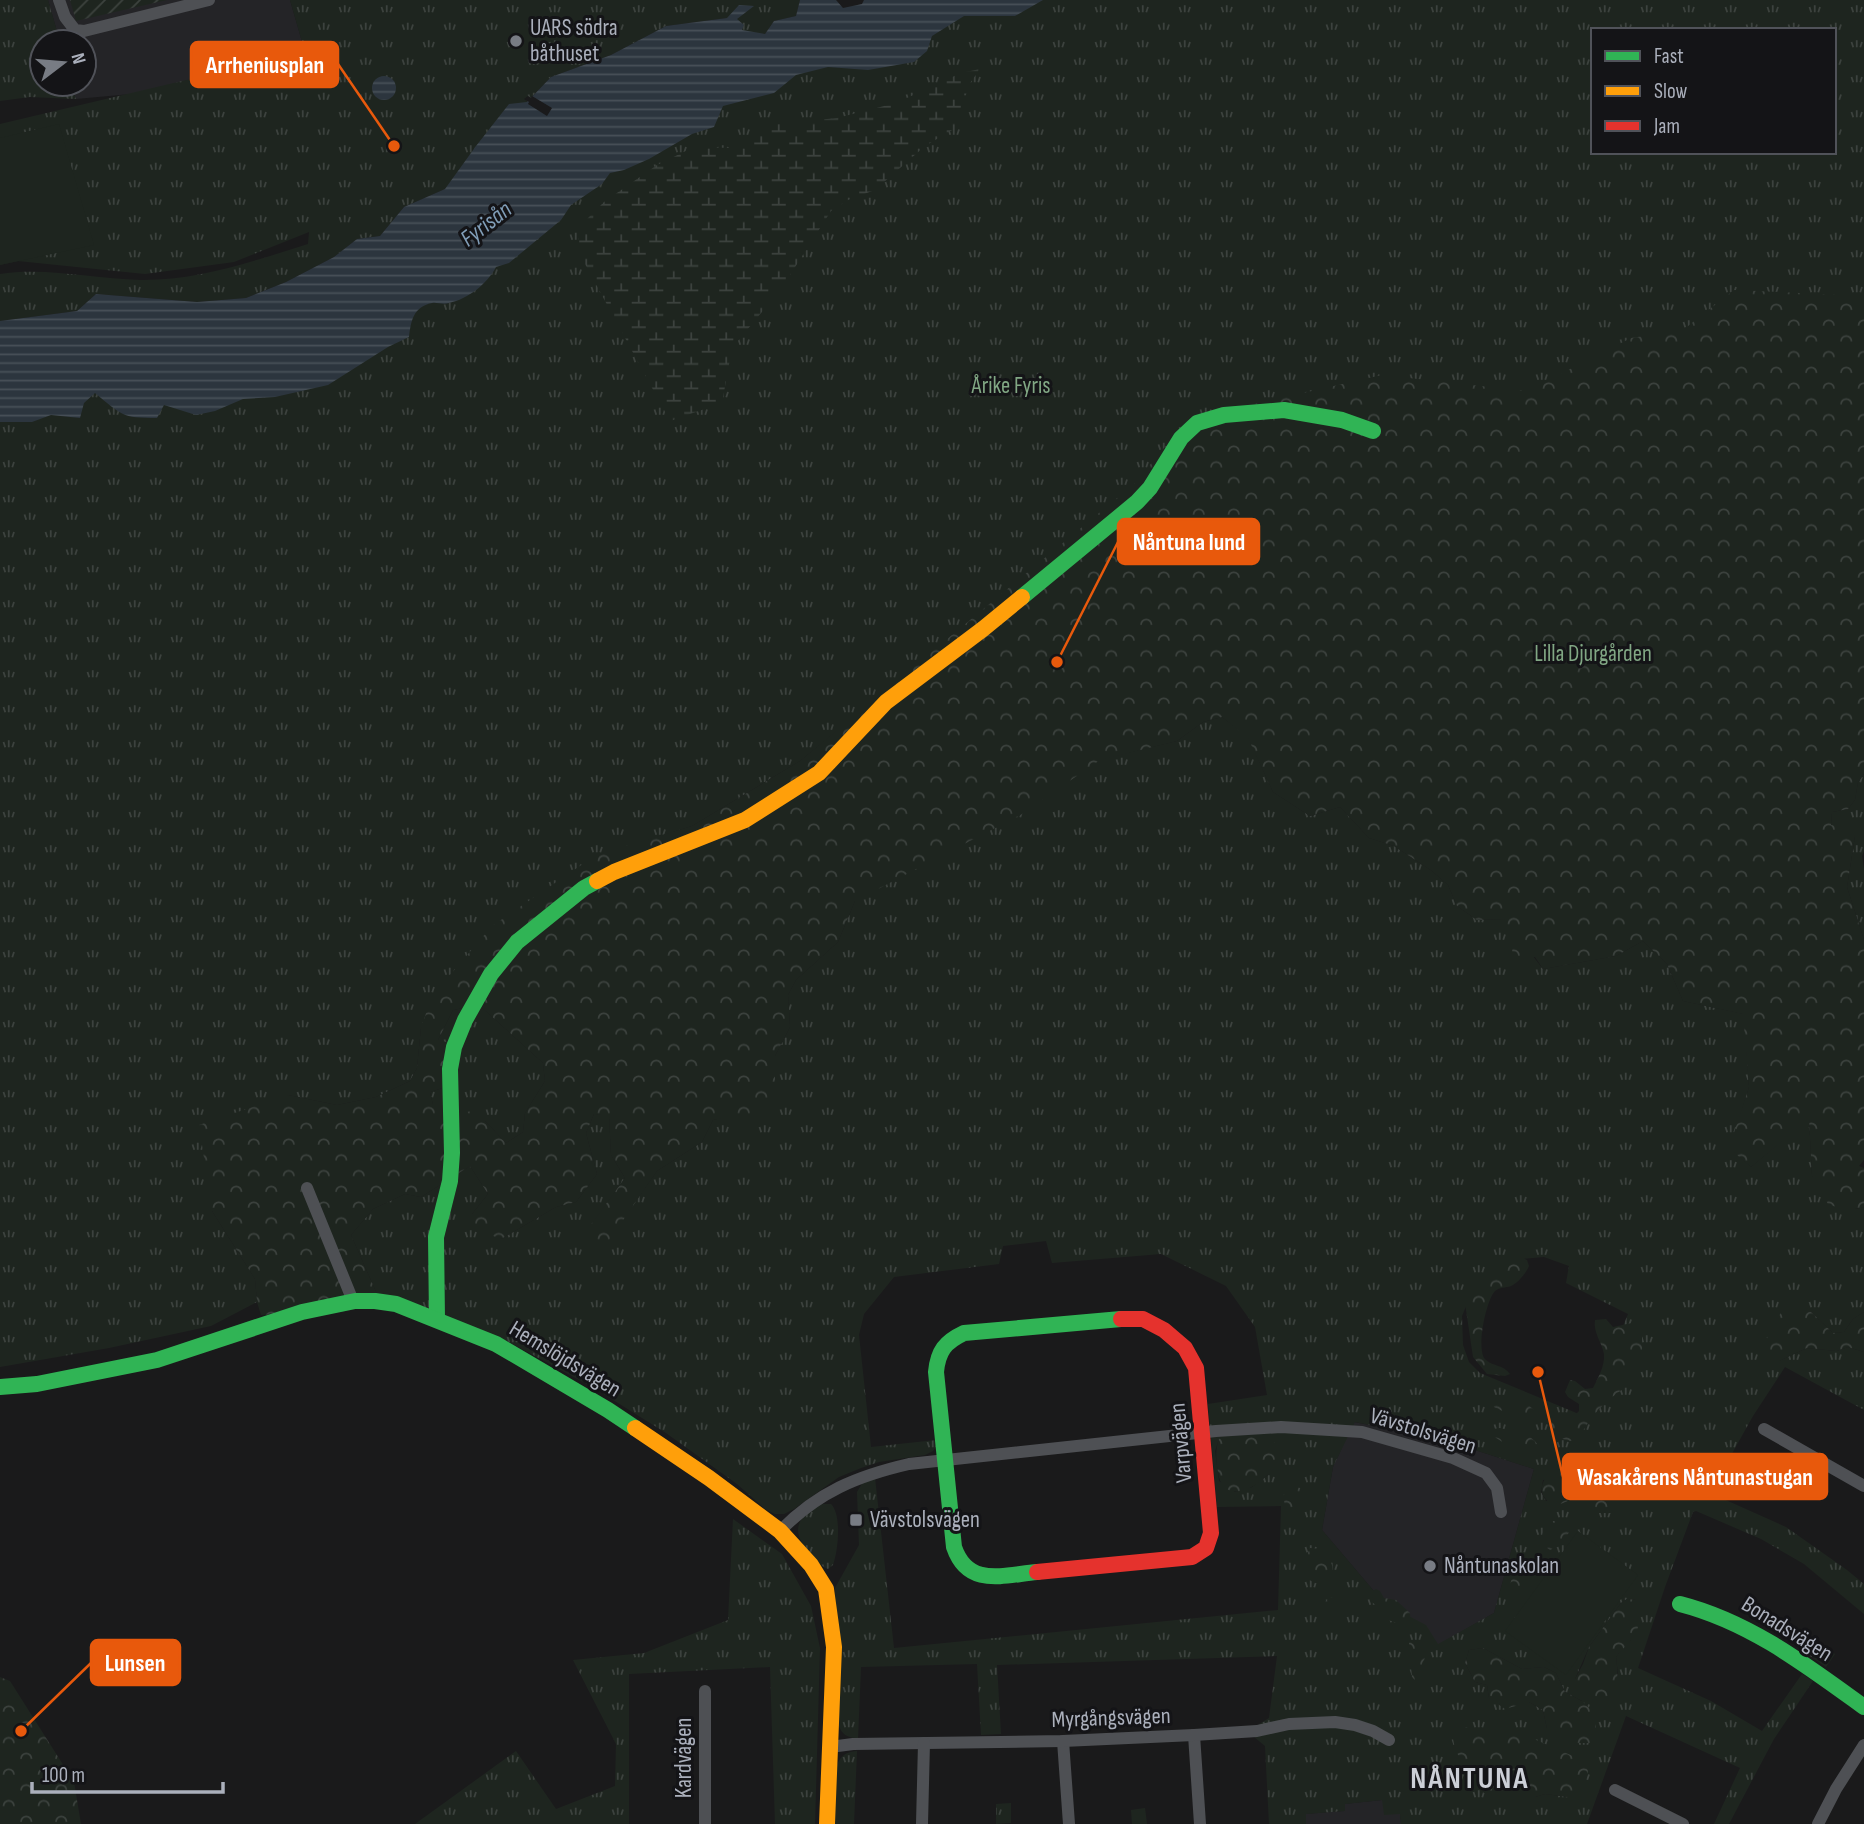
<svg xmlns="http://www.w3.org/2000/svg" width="1864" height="1824" viewBox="0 0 1864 1824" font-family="'Sofia Sans Condensed',sans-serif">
<defs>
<pattern id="grass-tufts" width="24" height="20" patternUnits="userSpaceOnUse" patternTransform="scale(1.75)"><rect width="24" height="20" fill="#1e251f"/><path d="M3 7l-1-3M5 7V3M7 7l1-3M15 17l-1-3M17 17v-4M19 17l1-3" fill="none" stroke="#3c423e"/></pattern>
<pattern id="forest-crowns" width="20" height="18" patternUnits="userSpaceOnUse" patternTransform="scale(1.75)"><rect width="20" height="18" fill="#1e251f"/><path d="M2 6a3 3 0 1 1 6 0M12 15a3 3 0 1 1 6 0" fill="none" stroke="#3c423e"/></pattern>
<pattern id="wetland-marsh" width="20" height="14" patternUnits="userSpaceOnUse" patternTransform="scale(1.75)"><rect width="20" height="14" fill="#1e251f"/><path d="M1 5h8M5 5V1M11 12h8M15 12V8" fill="none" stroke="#3c423e"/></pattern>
<pattern id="garden-furrows" width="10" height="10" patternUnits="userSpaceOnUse" patternTransform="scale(1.75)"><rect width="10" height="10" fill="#1e251f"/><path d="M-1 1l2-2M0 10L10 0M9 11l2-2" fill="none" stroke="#3c423e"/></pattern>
<pattern id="water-rules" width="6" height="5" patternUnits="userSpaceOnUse" patternTransform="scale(1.75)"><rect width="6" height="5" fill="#2c353e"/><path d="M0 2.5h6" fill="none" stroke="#485058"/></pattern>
</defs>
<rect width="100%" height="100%" fill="#1a1a1b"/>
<g fill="#242427">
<polygon points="48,0 290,0 305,52 131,94 76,99 71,84 84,84 84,42 60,42"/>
<polygon points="1354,1422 1444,1440 1534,1469 1494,1613 1438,1645 1384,1603 1322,1530 1333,1467"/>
<polygon points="1382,1800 1400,1813 1401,1824 1306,1824 1305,1814 1344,1811 1344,1804"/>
</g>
<g fill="url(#grass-tufts)" fill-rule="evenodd">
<polygon points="0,0 48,0 60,42 42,42 42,84 71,84 76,99 30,97 0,101"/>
<path d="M290,0H800L796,16L774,21L765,34L741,31L727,18L666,26L611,55L551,77L527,102L523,104L445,189L404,207L380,236L357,239L334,257L286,282L246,298L197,302L96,294L77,311L0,321V274C47,267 93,279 140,280C197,281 254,261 308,244L309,232L234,262L145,274L18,261L0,265V124L305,52Z"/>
<path d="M952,0H1864V741L1226,699L1102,759L1177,741L1203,722L1222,717L1248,737L1273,792L1310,816L1340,807L1369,838L1394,846L1432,871L1448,885L1457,906L1477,920L1504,919L1543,969L1616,956L1643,941L1667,964L1683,1001L1744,1014L1749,1087L1730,1148L1751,1167L1809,1118L1812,1176L1856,1209L1864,1207V1312L1853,1319L1844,1332L1833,1333L1811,1312L1779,1361L1807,1348L1837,1351L1848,1347L1864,1352V1410L1785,1367L1753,1416L1710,1493L1786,1527L1847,1570L1864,1584V1614L1804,1564L1761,1539L1696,1511L1693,1512L1665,1587L1638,1668L1711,1701L1762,1731L1802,1674L1813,1681L1774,1739L1729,1824H1714L1740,1768L1626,1716L1587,1824H1401L1400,1814L1384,1815L1382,1800L1345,1804V1811L1306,1814V1824H1269L1265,1746L1253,1736L1259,1724L1269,1718L1277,1656L997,1665L1001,1734L981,1735L977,1664L861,1667L858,1739C847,1737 842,1735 838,1724L835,1588L859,1545L857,1492L863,1482L875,1478L894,1648L1278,1610L1281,1506L1217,1507L1208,1404L1267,1395L1255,1327L1226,1286L1161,1254L1052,1263L1046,1241L1003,1246L999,1264L894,1277L864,1314L859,1335L871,1447L936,1440L937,1445L933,1451L925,1455L879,1462L861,1468L839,1477L794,1509L784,1514H775L765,1509L737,1484L666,1433L594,1388L507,1341L377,1294L351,1235L373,1209L405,1194L421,1197L470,1166L488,1194L472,1214L501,1239L556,1207L576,1202L597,1174L586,1133L594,1114L609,1115L611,1155L625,1178L584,1235V1242H607L657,1171L702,1142L713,1120L775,1105V1056L790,1027L788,995L796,980L838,942L855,901L838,730L800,761L692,826L596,856L421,1028L417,1068L410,1081L376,1097L337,1105L288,1095L212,1211L255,1279L257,1302L211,1326L109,1348L0,1367V378L308,338L629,112ZM1593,30H1834V152H1593ZM1544,1257L1569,1266L1566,1283L1628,1314L1586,1417L1480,1373L1469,1362L1463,1345L1462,1316L1469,1299L1522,1259ZM1355,1422L1444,1440L1534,1469L1494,1613L1438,1644L1426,1625L1384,1603L1322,1530L1333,1467ZM1219,1439L1268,1475L1252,1487L1235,1492L1219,1481L1215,1451ZM1581,1475L1584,1484L1580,1492L1546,1501L1541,1492L1543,1480ZM1627,1599L1636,1600L1631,1640L1624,1646L1616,1657L1618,1674L1575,1679L1589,1647L1621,1603ZM1483,1648L1522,1669L1544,1667L1556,1673L1565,1692L1582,1701L1547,1729L1543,1710L1529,1702L1489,1698L1487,1685L1475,1682L1465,1663L1469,1650ZM1480,1766L1569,1797L1545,1794L1535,1797L1477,1787Z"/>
<polygon points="1864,774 1864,851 1862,856 1864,869 1864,940 1847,887 1855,836 1831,825 1832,812 1848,809 1855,800 1858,782"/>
<polygon points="479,1005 543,1063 545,1081 525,1113 523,1132 506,1143 485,1121 457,1115 433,1105 430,1092 455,1084 438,1040 453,1010"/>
<path d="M823,1504H831C842,1515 838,1551 833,1565L828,1569C820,1566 817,1560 811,1554C807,1549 801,1543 799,1536C794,1521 810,1507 823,1504Z"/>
<polygon points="733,1519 782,1554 811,1606 820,1648 815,1824 775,1824 770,1667 629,1674 629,1824 415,1824 516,1751 556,1809 615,1786 616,1744 573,1660 644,1653 728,1620"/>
<polygon points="1814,1639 1835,1654 1826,1667 1804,1652"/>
<path d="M857,1751L854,1824H835L837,1765C841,1755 846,1752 857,1751Z"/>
<polygon points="1011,1803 1011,1823 996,1824 996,1804"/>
<polygon points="1145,1808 1147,1824 1132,1824 1131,1810"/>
</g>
<g fill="url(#forest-crowns)" fill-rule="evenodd">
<path d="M1734,290L1864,296V774L1858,782L1855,800L1848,809L1832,812L1831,825L1851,828L1855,836L1847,887L1864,940V1160L1859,1166L1864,1168V1207C1851,1211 1841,1209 1828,1204L1812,1176L1809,1119L1751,1167L1729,1148L1749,1087L1743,1014L1683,1001L1667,964L1643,941L1616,956L1543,969L1535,957L1515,961L1504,919L1477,920L1457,906L1448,885L1432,871L1394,846L1369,838L1340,807L1310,816L1273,792L1248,738L1222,717L1203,722L1177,741L1100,760L1022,814L855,901L838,942L796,980L788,995L790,1027L775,1056V1105L768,1119L752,1124L735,1116L713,1120L702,1142L657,1171L608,1242H584V1234L625,1178L611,1155L609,1116L594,1114L586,1133L597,1174L576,1202L556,1207L501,1239L475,1229L472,1214L488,1194L470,1166L421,1197L405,1194L373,1209L351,1235L377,1294L279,1314L261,1315L257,1302L255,1279L212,1211L199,1125L288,1095L337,1105L376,1097L410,1081L417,1068L421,1028L432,996L492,926L596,855L692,826L800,761L1134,484L1188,419L1382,375L1527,391L1631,338L1683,330ZM479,1005L543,1063L545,1081L525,1113L523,1132L506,1143L485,1121L481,1108L457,1115L443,1102L433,1105L430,1092L455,1084L450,1043L438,1040L453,1010Z"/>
<path d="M1520,1257L1527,1260L1529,1266C1526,1273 1518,1283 1511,1286C1505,1288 1500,1287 1495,1291C1486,1300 1475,1352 1486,1360C1494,1367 1502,1364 1510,1374L1505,1376L1487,1374L1473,1357L1465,1303L1471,1289L1493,1266L1510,1259Z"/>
<polygon points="1785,1307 1811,1312 1833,1333 1844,1332 1853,1319 1864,1312 1864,1352 1848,1347 1837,1351 1807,1348 1779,1361 1769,1358 1764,1348 1770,1329"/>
<path d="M1606,1319L1613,1327L1632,1323L1642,1332V1357L1628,1372L1623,1389C1604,1402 1590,1417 1579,1438L1570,1441L1556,1437L1550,1426L1556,1417L1572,1418L1579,1411V1404L1568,1397L1565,1392L1570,1380L1575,1381L1585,1389L1593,1388C1598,1378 1605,1366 1604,1354C1602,1342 1593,1333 1595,1320Z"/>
<path d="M1500,1397C1514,1399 1524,1400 1534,1410L1535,1418L1531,1422L1517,1418L1494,1407L1493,1401Z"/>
<path d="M1500,1428C1513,1431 1530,1433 1538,1445L1536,1449C1517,1453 1508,1446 1492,1435L1493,1429Z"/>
<path d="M1253,1432C1258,1433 1264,1434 1269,1437C1305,1460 1224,1523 1218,1472C1216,1460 1215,1450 1219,1439L1229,1433Z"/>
<path d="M1566,1465C1572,1466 1576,1467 1580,1473C1592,1491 1569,1502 1554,1506C1535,1494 1541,1483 1552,1468Z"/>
<path d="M1606,1480L1621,1485L1627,1495L1624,1505L1612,1513H1593C1584,1501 1583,1494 1592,1482Z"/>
<path d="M1294,1486L1300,1488C1304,1496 1306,1506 1300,1513L1290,1512L1285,1505L1283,1496L1288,1489Z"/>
<path d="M1553,1521H1571L1573,1525C1571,1532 1558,1547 1550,1550L1543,1545C1540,1533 1544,1528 1553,1521Z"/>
<path d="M1310,1548L1322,1549C1334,1564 1339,1574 1319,1584C1299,1579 1303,1564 1310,1548Z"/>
<path d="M1531,1568L1536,1571C1537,1584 1529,1595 1518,1601C1507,1595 1508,1577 1519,1571C1522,1569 1527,1569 1531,1568Z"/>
<path d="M1376,1589L1380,1591L1384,1598L1396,1600L1410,1613C1411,1620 1409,1622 1403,1625L1385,1619L1380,1609L1372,1602L1371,1592Z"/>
<polygon points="1341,1595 1346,1596 1347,1600 1344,1604 1328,1610 1327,1618 1322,1620 1317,1615 1319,1607 1329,1598"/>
<path d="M1627,1599L1636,1600L1641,1603C1642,1614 1639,1630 1632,1639C1627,1645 1621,1650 1616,1657C1618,1673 1620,1689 1606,1700C1588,1698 1580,1698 1575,1679L1583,1664L1589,1647L1621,1603Z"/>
<path d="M1414,1639C1420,1642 1424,1651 1425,1658C1421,1665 1423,1671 1421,1679L1415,1680L1412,1677L1409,1643Z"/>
<path d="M1483,1648L1522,1669L1544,1667L1556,1673L1565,1692C1590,1705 1593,1706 1597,1734L1590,1743H1573L1547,1729L1543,1710L1529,1702L1505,1709L1489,1698L1487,1685L1475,1682L1465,1663L1469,1650Z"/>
<polygon points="0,1677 10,1681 74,1782 81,1824 0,1824"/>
<path d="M1462,1727L1486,1729L1534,1739L1582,1760L1587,1765L1588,1773L1582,1792L1579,1795L1569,1797L1545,1794L1525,1800L1484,1793L1477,1787L1480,1766C1462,1759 1456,1760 1453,1738Z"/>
</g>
<polygon fill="url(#wetland-marsh)" points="980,69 968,86 959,126 925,146 875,190 848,200 831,211 781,289 732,348 722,403 670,421 578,251 579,227 604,202 657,165 694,147 733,148 768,125 837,118 896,103 961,73"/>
<polygon fill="url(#garden-furrows)" points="70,0 167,0 76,21"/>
<g fill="#1e251f">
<polygon points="59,124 94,245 0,265 0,138"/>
<polygon points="1578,1531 1638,1575 1566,1675 1505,1631"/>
</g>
<g fill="url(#water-rules)">
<path d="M800,0H836L843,8L862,4L864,0H1043L1015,16H964L932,36L927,51L914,62L868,70L828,67L796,75L774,93L723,106L714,127L692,134L649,159L624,170L610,173L602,184L571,205L561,220L509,263L496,267C487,284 468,299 449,303C443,305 437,302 432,303C413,307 411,321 409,337L388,347L328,385L275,397L243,399L215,411L196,415L164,405L157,418C121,418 122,415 95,393L84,403L80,418L51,415L32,422H0V321L77,311L96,294L197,302L246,298L286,282L334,257L357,239L380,236L404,207L445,189L476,146L509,104L527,102L551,77L611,55L666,26L727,18L739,5L754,6L737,19L744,25L742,30L765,34L774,21L796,16Z"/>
<circle cx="384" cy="88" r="12"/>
</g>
<polygon fill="#1a1a1b" points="528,96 531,98 532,96 552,108 547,116 528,104 529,102 524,99"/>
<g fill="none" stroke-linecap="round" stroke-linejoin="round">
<g stroke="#4e5054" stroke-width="12">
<polyline points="59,0 65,17 75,30 84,31 209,0"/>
<polyline points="307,1188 353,1301"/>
<polyline points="1764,1429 1864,1486"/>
<path d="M780,1531C818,1492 857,1476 909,1464L1216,1431L1281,1427L1362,1432L1453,1458L1486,1473L1497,1488L1501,1512"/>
<polyline points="705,1691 705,1824"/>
<polyline points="1194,1735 1200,1824"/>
<polyline points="1063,1741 1069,1824"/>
<polyline points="830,1747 853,1744 1063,1741 1194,1735 1257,1731 1289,1724 1335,1722 1355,1725 1373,1731 1389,1740"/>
<polyline points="1615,1790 1683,1824"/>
<polyline points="922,1824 924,1743"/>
<polyline points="1818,1824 1836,1789 1864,1745"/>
</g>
<g stroke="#30b455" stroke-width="16">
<polyline points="1022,597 1137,502 1150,488 1181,438 1197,423 1224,415 1284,410 1342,420 1373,431"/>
<polyline points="437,1319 436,1237 450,1181 452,1153 450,1069 454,1047 465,1020 491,974 517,942 584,888 597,881"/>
<polyline points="0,1387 37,1384 157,1360 302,1312 355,1301 375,1301 396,1304 496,1344 608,1410 635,1428"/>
<path d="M1037,1572C1003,1575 968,1588 954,1547L936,1372C938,1351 945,1342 964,1333L1121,1319"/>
<path d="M1680,1604C1750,1622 1806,1665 1864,1707"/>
</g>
<g stroke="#ff9f0a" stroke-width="16">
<polyline points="597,881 614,872 745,820 819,773 886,702 983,629 1022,597"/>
<polyline points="635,1428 709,1478 780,1531 811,1565 826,1589 834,1647 827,1824"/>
</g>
<polyline stroke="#e5322d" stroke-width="16" points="1037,1572 1192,1557 1206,1548 1211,1533 1196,1368 1185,1348 1164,1330 1143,1319 1121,1319"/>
</g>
<g fill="#787c84" stroke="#141417" stroke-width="2.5">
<circle cx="516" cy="41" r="7"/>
<rect x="849" y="1513" width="14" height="14" rx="3.5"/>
<circle cx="1430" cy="1566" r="7"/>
</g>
<g text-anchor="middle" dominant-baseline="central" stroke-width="6" stroke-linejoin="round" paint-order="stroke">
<g font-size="23" fill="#abb0bc" stroke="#141417" text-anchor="start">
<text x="530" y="28">UARS södra<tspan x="530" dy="26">båthuset</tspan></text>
<text x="870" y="1520">Vävstolsvägen</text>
<text x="1444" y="1566">Nåntunaskolan</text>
</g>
<g font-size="23" fill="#81a784" stroke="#141417">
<text x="1011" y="386">Årike Fyris</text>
<text x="1593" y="654">Lilla Djurgården</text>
</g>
<g font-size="23" fill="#abb0bc" stroke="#141417">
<text transform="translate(565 1359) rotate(31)">Hemslöjdsvägen</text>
<text transform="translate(1423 1431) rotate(17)">Vävstolsvägen</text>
<text transform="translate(1181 1443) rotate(-95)">Varpvägen</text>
<text transform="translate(1787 1629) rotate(32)">Bonadsvägen</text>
<text transform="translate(1111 1718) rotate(-2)">Myrgångsvägen</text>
<text transform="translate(684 1758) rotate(-90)">Kardvägen</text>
</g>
<g font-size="24" font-style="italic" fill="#819eb8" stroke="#141417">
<text transform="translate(486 224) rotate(-38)">Fyrisån</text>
</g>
<g font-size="30" font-weight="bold" letter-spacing="2" fill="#cccfd7" stroke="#141417">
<text x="1470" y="1779">NÅNTUNA</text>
</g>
</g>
<path fill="none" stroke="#e8590c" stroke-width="2.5" d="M394 146L338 64M1057 662L1118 542M1538 1372L1563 1477M21 1731L91 1663"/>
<g fill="#e8590c" stroke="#141417" stroke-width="2.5">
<circle cx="394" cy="146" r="7"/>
<circle cx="1057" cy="662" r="7"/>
<circle cx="1538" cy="1372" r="7"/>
<circle cx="21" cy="1731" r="7"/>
</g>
<g fill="#e8590c" stroke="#e8590c" stroke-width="2.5">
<rect x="191" y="42" width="147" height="45" rx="7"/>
<rect x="1118" y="519" width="141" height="45" rx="7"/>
<rect x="1563" y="1454" width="264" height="45" rx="7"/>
<rect x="91" y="1640" width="89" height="45" rx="7"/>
</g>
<g font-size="24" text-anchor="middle" font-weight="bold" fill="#fff">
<text x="265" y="73">Arrheniusplan</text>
<text x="1189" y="550">Nåntuna lund</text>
<text x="1695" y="1485">Wasakårens Nåntunastugan</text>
<text x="135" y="1671">Lunsen</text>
</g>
<rect x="1591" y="28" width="245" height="126" fill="#141417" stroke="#505259" stroke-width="2"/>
<rect x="1605" y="51" width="35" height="10" fill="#30b455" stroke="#505259" stroke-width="2"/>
<text x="1654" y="63" font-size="21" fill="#abb0bc">Fast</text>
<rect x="1605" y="86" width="35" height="10" fill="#ff9f0a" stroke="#505259" stroke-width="2"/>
<text x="1654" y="98" font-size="21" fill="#abb0bc">Slow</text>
<rect x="1605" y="121" width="35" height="10" fill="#e5322d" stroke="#505259" stroke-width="2"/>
<text x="1654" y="133" font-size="21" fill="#abb0bc">Jam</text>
<g transform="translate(63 63) rotate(74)"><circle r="33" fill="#141417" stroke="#505259" stroke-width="2"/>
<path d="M0-5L12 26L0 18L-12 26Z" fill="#787c84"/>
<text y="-10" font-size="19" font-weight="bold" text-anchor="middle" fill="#abb0bc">N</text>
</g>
<path d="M32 1782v10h191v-10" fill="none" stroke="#abb0bc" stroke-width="3.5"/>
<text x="42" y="1782" font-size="21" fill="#abb0bc" stroke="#141417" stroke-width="5" paint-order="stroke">100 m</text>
</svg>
